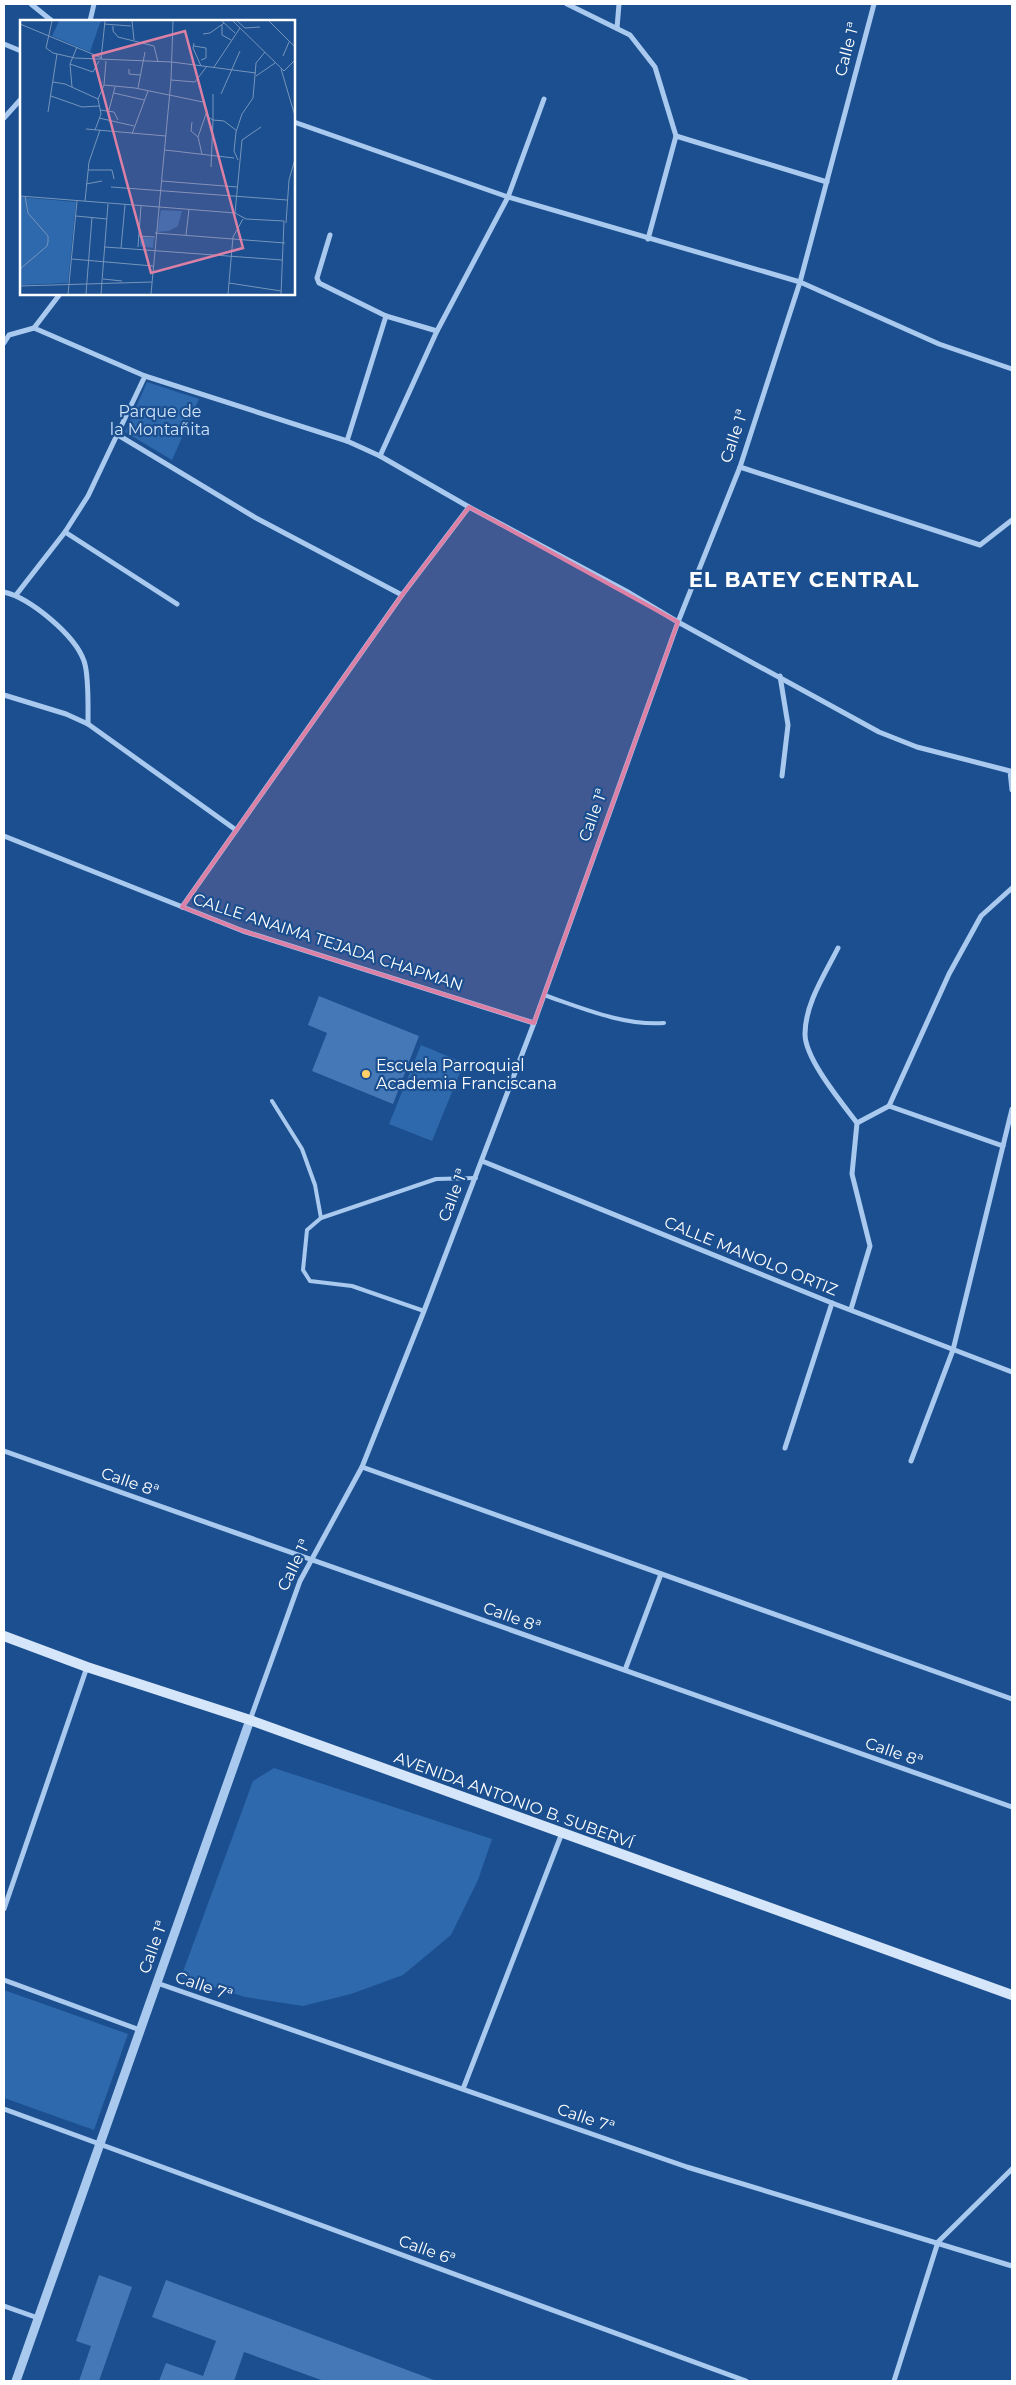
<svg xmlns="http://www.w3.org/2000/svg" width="1016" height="2385" viewBox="0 0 1016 2385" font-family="Montserrat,sans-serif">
<rect width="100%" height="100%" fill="#1b4f8f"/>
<g fill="#2e69ad">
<polygon points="147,382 199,399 172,460 125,432"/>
<polygon points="421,1045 464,1063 432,1141 389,1124"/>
<polygon points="274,1768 492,1839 478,1880 451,1935 403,1975 351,1994 303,2006 245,1997 181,1977 253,1781"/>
<polygon points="4,1990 128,2034 94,2130 4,2098"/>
</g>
<g fill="#4478b7">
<polygon points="319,996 419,1036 393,1104 312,1071 327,1033 308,1025"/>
<polygon points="99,2275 132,2287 99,2381 79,2381 91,2346 76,2341"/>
<polygon points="166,2280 434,2380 434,2381 324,2381 244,2352 234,2381 159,2381 166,2363 203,2376 216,2341 152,2317"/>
</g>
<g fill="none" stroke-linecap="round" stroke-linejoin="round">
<g stroke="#a9c9ee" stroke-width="4">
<path d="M544,995C582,1008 624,1026 664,1023"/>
<polyline points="272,1101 302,1149 315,1185 321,1218 307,1230 303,1270 310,1281 352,1286 424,1311"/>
<polyline points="321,1218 436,1179 476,1178"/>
</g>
<g stroke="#a9c9ee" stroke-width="5">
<polyline points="31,4 52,21"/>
<polyline points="567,4 630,35 655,67 676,136 648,239"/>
<polyline points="90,21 94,4"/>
<polyline points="617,28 619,4"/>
<polyline points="4,44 21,51"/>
<polyline points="4,118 21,99"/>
<polyline points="294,122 508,197 800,282 939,344 1012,369"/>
<polyline points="676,136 827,182"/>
<polyline points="330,235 317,278 319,283 386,316 437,331"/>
<polyline points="60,294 34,328 145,376 347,441 380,456 469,507 626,591 678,622 879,732 917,747 1010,771 1012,790"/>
<polyline points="4,343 9,335 34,328"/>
<polyline points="118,435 256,518 402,595"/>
<polyline points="347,441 386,316"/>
<polyline points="380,456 437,331 508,197 544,99"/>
<polyline points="740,467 980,545 1012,520"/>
<polyline points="65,532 177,604"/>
<path d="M4,592C30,598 75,635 84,661C89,674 88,708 88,724"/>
<polyline points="16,595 65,532 88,496 145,376"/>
<polyline points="780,676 788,725 782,776"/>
<polyline points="4,695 66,714 88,724 236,830"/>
<polyline points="4,836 243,931 534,1023"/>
<polyline points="182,907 402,595 469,507"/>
<path d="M838,948C825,974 805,1004 805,1034C805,1059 842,1103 857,1123L852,1174L870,1246L851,1309"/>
<polyline points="889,1106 1003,1146"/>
<polyline points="857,1123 889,1106 949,974 981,916 1012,888"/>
<polyline points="482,1161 832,1303 1012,1372"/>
<polyline points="785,1448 832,1303"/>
<polyline points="4,1451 1012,1807"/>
<polyline points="911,1461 953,1350 1012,1109"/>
<polyline points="362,1467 1012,1699"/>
<polyline points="625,1670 661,1574"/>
<polyline points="250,1720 300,1581 362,1467 424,1311 534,1023 678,622 740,467 800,282 874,4"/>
<polyline points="4,1909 87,1667"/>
<polyline points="4,1980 140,2030"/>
<polyline points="157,1983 687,2167 1012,2266"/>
<polyline points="463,2089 562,1833"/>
<polyline points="4,2109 746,2381"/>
<polyline points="4,2306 38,2318"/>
<polyline points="894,2381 938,2242 1012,2169"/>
</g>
<polyline stroke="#a9c9ee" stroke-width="9" points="16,2381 250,1720"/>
<polyline stroke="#d6e6fa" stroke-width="10" points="4,1636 87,1667 250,1720 1012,1995"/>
</g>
<path fill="#dd80a5" fill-opacity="0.2" stroke="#dd80a5" stroke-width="4" stroke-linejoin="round" d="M469,507L678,622L534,1023L243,931L182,907L402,595Z"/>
<circle fill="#ffd166" stroke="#1b4f8f" stroke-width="2" cx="366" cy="1074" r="5"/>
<g text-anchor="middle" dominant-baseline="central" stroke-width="4.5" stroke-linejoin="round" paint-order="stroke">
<g font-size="16" fill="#fff" stroke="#1b4f8f">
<text transform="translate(847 49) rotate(-75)">Calle 1ª</text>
<text transform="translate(734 436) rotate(-71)">Calle 1ª</text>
<text transform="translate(593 815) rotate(-70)">Calle 1ª</text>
<text transform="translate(328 942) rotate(18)">CALLE ANAIMA TEJADA CHAPMAN</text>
<text transform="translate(453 1195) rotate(-69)">Calle 1ª</text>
<text transform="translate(751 1256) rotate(22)">CALLE MANOLO ORTIZ</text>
<text transform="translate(130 1482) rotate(19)">Calle 8ª</text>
<text transform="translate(294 1565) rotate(-64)">Calle 1ª</text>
<text transform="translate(512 1617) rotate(20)">Calle 8ª</text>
<text transform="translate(894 1752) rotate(19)">Calle 8ª</text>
<text transform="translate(514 1800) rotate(20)">AVENIDA ANTONIO B. SUBERVÍ</text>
<text transform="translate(153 1947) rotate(-70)">Calle 1ª</text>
<text transform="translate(204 1986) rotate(19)">Calle 7ª</text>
<text transform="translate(586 2118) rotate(19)">Calle 7ª</text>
<text transform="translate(427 2250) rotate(20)">Calle 6ª</text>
</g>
<g font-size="16" fill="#cfe3fa" stroke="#1b4f8f">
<text x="160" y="411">Parque de<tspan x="160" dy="18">la Montañita</tspan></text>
</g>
<g font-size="16" fill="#fff" stroke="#1b4f8f" text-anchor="start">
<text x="376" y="1065">Escuela Parroquial<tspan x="376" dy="18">Academia Franciscana</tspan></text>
</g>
<g font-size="21" font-weight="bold" letter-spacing="1" fill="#fff" stroke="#1b4f8f">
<text x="804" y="579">EL BATEY CENTRAL</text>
</g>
</g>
<g transform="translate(20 20)">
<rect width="275" height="275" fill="#1b4f8f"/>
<path d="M39,1H83L80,3L70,32L32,16ZM0,177L56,182L48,263L0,265ZM141,190L162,191L158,206L149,211L137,212ZM120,217L134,218L133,228L120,226Z" fill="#2e69ad"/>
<path fill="none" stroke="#7695bc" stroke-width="1" d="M32,1L26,28L33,33L55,38L152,42L236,53M112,1L114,20M202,1L215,13M213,1L264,51L275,40M217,1L225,8L240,7M249,1L275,27M0,4L82,38M84,4L111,6M202,5V15L211,20M93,6V11L98,17L134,26L138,42M183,14L190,13L204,3M174,23L173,28L181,46M174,26L186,28V38L181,40M263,36L269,22M81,39L85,1M86,41L84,65L115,68L183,82L188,97L193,100V74M50,44L73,52L79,41M194,47L220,8M109,49V54L120,55M261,49L275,96M236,56L255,43M151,60L175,62L187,46M33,62L45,64L78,79M52,67L50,44L57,27M118,68L125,32M94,73L124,80M201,74L220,31M31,76L62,87L79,86M80,90L94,92L98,100M89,90L95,67M28,92L37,34M79,98L114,106M172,102L171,111L178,117L182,134M66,109L146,116M75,110L81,94L78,79L84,65M112,114L128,71M178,117L187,91M145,130L214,138M218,140L214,131L216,112L222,94L233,78L236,43L245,32M191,147L193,100L204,101L217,111M68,150H92L94,159M142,161L217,167M66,164L82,161M91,167L267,180M0,176L215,193L226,199L264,201L261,274M65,181L69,142L80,110M215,193L222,120L241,107M56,196L87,199M266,203L269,160L275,139M135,213L265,223M166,215L169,189M119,216L135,217M85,227L262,240M118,227L121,186M101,228L105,185M52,239L133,246M0,249L27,226L28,222V216L8,193L5,176M83,259L102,261M209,263L261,271M0,266L132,262M48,274L57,181M66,274L72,197M81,274L88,184M131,274L151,60L153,1M208,274L213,217L223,199"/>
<path fill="#dd80a5" fill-opacity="0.15" stroke="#dd80a5" stroke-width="2.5" d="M165,11L223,228L131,253L73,36Z"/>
<rect width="275" height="275" fill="none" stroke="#fff" stroke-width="2.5"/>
</g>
<rect width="1016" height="2385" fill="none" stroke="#ffffff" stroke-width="10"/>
</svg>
